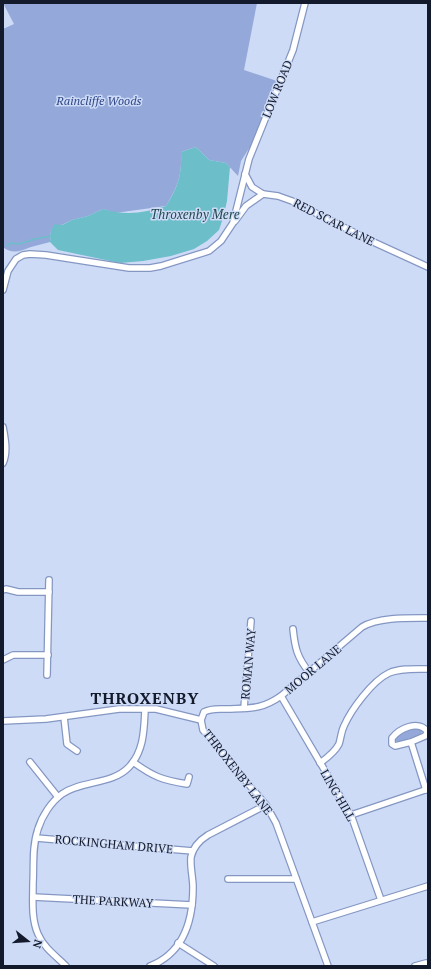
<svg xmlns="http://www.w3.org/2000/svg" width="431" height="969" viewBox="0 0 431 969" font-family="'PT Serif',serif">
<rect width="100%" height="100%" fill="#cedbf7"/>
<g fill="#94a9da">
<path d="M3,3H257L244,70L277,81L255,139L241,161L238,176L226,163L209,160L196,147L181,152C182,176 178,186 166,206L115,213L103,209L88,216L72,220L51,230L50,242C44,244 37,245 31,247C20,251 13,255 3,247V29L14,24Z"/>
<polygon points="415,728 421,730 422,732 420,735 398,742 394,740 399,734"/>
</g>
<path fill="#6cbec9" d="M196,147L209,160L226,163L230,167L227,201L223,218L219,230L207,241L194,249L171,256L143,261L120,263L58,250L50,242L51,230L55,224L62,225L72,220L88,216L103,209C125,216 145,213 166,206C178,187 182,175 181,152Z"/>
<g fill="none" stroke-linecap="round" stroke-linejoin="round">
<polyline stroke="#6cbec9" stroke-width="1.5" points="6,246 11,243 19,244 35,239 51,236"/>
<g stroke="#8497c3" stroke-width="8">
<g id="minor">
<polyline points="245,174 252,187 263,194 278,196 292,201 369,240 428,267"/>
<polyline points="235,221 246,206 263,194"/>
<polyline points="3,290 8,271 16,259 23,255 30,254 46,255 129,268 150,268 161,266 209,251 221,241 233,223 249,159 293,50 305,3"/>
<path d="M3,427C5,438 8,452 3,463"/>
<polyline points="3,590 6,589 18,592 49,592"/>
<path d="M293,629C295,648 297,657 309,672"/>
<polyline points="3,660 13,655 48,655"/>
<polyline points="47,675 49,580"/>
<polyline points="281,696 351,815 381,900"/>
<polyline points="244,708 251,621"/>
<polyline points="64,717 67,744 77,751"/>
<polyline points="3,721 46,719 119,709 156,709 201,720"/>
<path d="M411,742L425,736L428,732C418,719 399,729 392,738V744L395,746L411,742L426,790"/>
<polyline points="30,762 58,797"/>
<path d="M133,762C154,777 162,780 187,784L189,777"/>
<path d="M320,763C327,758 335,752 339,744C341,738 341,732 344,726C351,710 372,681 389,673C400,668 416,669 428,669"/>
<polyline points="351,815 428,789"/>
<polyline points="36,838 193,851"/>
<polyline points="228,879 296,879"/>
<polyline points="33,897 192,905"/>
<polyline points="312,922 428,886"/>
<polyline points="178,943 214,966"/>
<path d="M66,966C56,956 44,948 38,934C31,918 33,900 33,883C34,865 32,846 38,829C42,816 51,802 62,794C82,780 112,785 129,767C144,751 144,730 145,710"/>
<path d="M150,966C184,953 193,920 193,887C193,878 190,867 191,857C193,847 200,840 208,835L266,805"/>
<path d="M328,966L276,823L266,805L203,730L201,720L204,712C211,708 218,709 226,709C250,708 261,710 281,696L362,627C379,617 408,618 428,618"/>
<polyline points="415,966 426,963"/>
</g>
</g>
<use href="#minor" stroke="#fff" stroke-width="5.5"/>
</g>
<g text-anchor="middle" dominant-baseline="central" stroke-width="3" stroke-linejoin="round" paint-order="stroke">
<g font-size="12" fill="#131a2b" stroke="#cedbf7">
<text transform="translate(277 89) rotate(-68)">LOW ROAD</text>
<text transform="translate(334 222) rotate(27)">RED SCAR LANE</text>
<text transform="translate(248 664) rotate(-85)">ROMAN WAY</text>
<text transform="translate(313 669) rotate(-40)">MOOR LANE</text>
<text transform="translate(238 772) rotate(52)">THROXENBY LANE</text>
<text transform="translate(338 795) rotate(60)">LING HILL</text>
<text transform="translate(114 844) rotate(5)">ROCKINGHAM DRIVE</text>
<text transform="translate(113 901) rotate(3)">THE PARKWAY</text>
</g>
<g font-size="12" font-style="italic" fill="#2e4686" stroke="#cedbf7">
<text x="99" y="100">Raincliffe Woods</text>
</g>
<g font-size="13" font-style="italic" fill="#21484d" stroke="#cedbf7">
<text x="195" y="214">Throxenby Mere</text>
</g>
<g font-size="16" font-weight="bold" letter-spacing="1" fill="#131a2b" stroke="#cedbf7">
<text x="145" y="698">THROXENBY</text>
</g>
</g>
<rect width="431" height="969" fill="none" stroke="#131a2b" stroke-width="8"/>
<g transform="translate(28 941) rotate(107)" stroke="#cedbf7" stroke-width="3" paint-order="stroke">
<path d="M0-3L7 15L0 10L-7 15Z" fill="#131a2b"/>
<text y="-6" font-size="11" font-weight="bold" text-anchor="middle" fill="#131a2b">N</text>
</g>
</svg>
